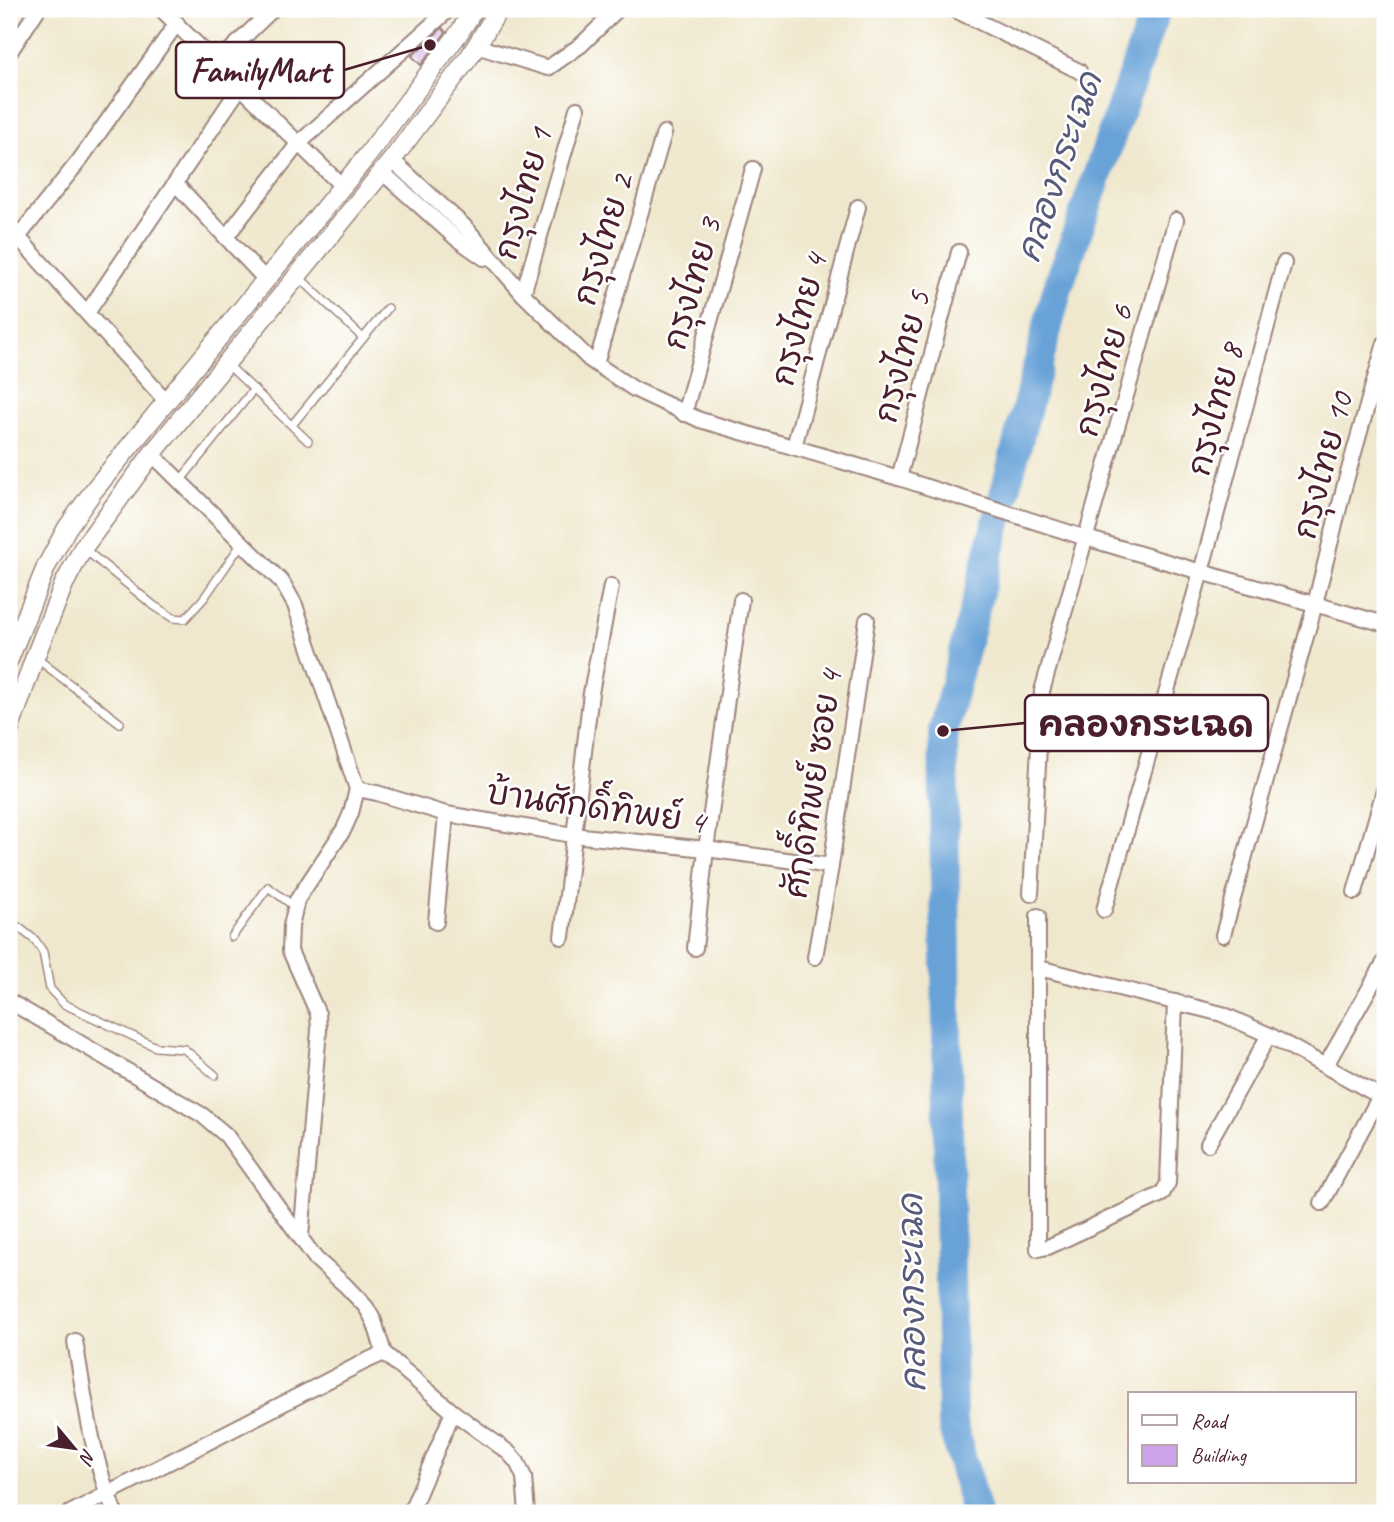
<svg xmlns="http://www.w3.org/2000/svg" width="1394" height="1522" viewBox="0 0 1394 1522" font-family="Caveat,'Playpen Sans Thai',sans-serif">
<rect width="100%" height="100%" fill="#fff"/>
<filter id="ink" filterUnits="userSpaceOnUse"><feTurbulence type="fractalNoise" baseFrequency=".0143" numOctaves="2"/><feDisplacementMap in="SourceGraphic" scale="14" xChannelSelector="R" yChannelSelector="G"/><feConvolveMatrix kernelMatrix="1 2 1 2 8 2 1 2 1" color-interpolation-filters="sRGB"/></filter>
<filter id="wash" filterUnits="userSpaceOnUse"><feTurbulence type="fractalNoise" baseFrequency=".00686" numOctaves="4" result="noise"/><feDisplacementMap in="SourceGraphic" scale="28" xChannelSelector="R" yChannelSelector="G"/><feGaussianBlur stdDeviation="1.57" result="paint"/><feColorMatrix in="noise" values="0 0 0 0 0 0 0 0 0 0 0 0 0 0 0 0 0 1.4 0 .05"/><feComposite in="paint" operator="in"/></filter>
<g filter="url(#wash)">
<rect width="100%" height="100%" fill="#f0e8ce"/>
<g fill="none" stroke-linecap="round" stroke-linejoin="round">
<polyline stroke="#67a2d7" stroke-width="30" points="976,1513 952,1423 943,731 1058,287 1156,9"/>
</g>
<g id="blocks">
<polygon fill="#cca2e8" points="442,28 446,32 421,65 412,56"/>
</g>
</g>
<g filter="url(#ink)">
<use href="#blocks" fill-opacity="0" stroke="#9d847c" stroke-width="2"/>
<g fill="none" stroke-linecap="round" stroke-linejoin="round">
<g stroke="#9d847c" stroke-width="10">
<g id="service">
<polyline points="298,276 363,338"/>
<polyline points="227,364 308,441"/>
<polyline points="292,425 388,308"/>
<polyline points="180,481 254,389"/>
<polyline points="83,548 153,605 173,618 185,619 204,598 242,543"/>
<polyline points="35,657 120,723"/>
<polyline points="9,920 35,940 43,952 50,989 64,1004 156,1047 184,1049 215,1075"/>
<polyline points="232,937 268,887 295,907"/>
</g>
</g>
<g stroke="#9d847c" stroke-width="18">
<g id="minor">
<polyline points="161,9 342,186"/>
<polyline points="953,9 1079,71"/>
<polyline points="476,46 548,68 581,45 618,9"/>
<polyline points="9,53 38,9"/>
<polyline points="217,63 273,9"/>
<polyline points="392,160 466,228 523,294 590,360 634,389 700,420 899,478 1086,538 1201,572 1385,624"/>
<polyline points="382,172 457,239 484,258"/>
<polyline points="175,183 266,280"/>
<polyline points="9,227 167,402"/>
<polyline points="18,237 79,161 177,23"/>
<polyline points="226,237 298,144 445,13"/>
<polyline points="523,294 577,109"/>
<polyline points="87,313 241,86"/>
<polyline points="596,364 664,133"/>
<polyline points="684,414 753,169"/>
<polyline points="794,447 858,207"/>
<polyline points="152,454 282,582 295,605 357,789 351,813 344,829 297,900 291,926 290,951 318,1014 319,1030 301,1237"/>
<polyline points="899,478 959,252"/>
<polyline points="357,789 377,793 446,814 573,835 706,849 831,866"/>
<polyline points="1355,892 1385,787"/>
<polyline points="1031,894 1042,691 1176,220"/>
<polyline points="1104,910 1201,572 1284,263"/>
<polyline points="1038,916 1038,1249 1048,1247 1162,1194 1168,1183 1175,1002"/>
<polyline points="436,922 446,814"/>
<polyline points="1223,935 1315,604 1345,484 1385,343"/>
<polyline points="562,937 591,693 611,586"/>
<polyline points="695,948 706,849 741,600"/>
<polyline points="815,957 831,866 867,620"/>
<polyline points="1039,968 1222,1014 1269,1035 1385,1099"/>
<polyline points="9,1001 202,1115 226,1135 316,1259 345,1285 366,1307 374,1321 384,1353 453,1412 508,1452 517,1462 524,1477 527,1513"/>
<polyline points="1326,1065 1385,961"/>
<polyline points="1208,1144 1269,1035"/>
<polyline points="1322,1203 1380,1096"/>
<path d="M75,1341C85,1399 92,1459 115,1513"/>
<polyline points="70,1513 364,1362 384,1353"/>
<polyline points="410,1513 453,1412"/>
</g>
</g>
<g stroke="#9d847c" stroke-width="21">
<g id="tertiary">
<polyline points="9,659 46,567 67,528 94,490 367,156 459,33 474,9"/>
<polyline points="9,731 35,657 64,584 83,548 152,454 392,160 470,56 499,9"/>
</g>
</g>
<use href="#service" stroke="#fff" stroke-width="7"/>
<use href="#minor" stroke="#fff" stroke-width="14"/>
<use href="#tertiary" stroke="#fff" stroke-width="18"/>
</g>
</g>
<g text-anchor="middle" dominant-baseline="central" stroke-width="5" stroke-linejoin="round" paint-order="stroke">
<g font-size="33" fill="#4a1f2b" stroke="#fff">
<text transform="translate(523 194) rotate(-74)">กรุงไทย 1</text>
<text transform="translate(603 240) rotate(-73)">กรุงไทย 2</text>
<text transform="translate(692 284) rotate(-74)">กรุงไทย 3</text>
<text transform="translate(799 320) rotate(-75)">กรุงไทย 4</text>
<text transform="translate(902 357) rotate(-75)">กรุงไทย 5</text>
<text transform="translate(1104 371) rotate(-74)">กรุงไทย 6</text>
<text transform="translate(1215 410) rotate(-75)">กรุงไทย 8</text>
<text transform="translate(1323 466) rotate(-75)">กรุงไทย 10</text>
<text transform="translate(813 784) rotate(-81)">ศักดิ์ทิพย์ ซอย 4</text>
<text transform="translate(596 807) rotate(8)">บ้านศักดิ์ทิพย์ 4</text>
</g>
<g font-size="35" font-style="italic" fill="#575a78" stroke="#fff">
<text transform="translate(1059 167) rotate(-71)">คลองกระเฉด</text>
<text transform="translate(912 1293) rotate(-91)">คลองกระเฉด</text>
</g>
</g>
<path fill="none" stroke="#4a1f2b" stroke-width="2.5" d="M430 45L344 70M943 731L1025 723"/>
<g fill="#4a1f2b" stroke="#fff" stroke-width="2.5">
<circle cx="430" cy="45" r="7"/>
<circle cx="943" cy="731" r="7"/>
</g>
<g fill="#fff" stroke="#4a1f2b" stroke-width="2.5">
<rect x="176" y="42" width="168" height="56" rx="7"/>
<rect x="1025" y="695" width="243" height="56" rx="7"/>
</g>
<g font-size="35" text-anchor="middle" font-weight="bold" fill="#4a1f2b">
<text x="260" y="82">FamilyMart</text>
<text x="1146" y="736">คลองกระเฉด</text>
</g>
<rect width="1394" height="1522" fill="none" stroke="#fff" stroke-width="35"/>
<rect x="1128" y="1392" width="228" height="91" fill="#ffffff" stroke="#b7a5aa" stroke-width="2"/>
<rect x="1142" y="1415" width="35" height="10" fill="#ffffff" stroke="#b7a5aa" stroke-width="2"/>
<text x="1191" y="1428" font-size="21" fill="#4a1f2b">Road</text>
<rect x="1142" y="1445" width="35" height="21" fill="#cca2e8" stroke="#b7a5aa" stroke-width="2"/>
<text x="1191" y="1462" font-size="21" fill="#4a1f2b">Building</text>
<g transform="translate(74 1448) rotate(119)" stroke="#ffffff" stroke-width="5" paint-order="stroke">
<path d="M0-5L12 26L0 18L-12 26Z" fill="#4a1f2b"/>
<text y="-10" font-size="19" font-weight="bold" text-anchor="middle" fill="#4a1f2b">N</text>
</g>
</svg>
